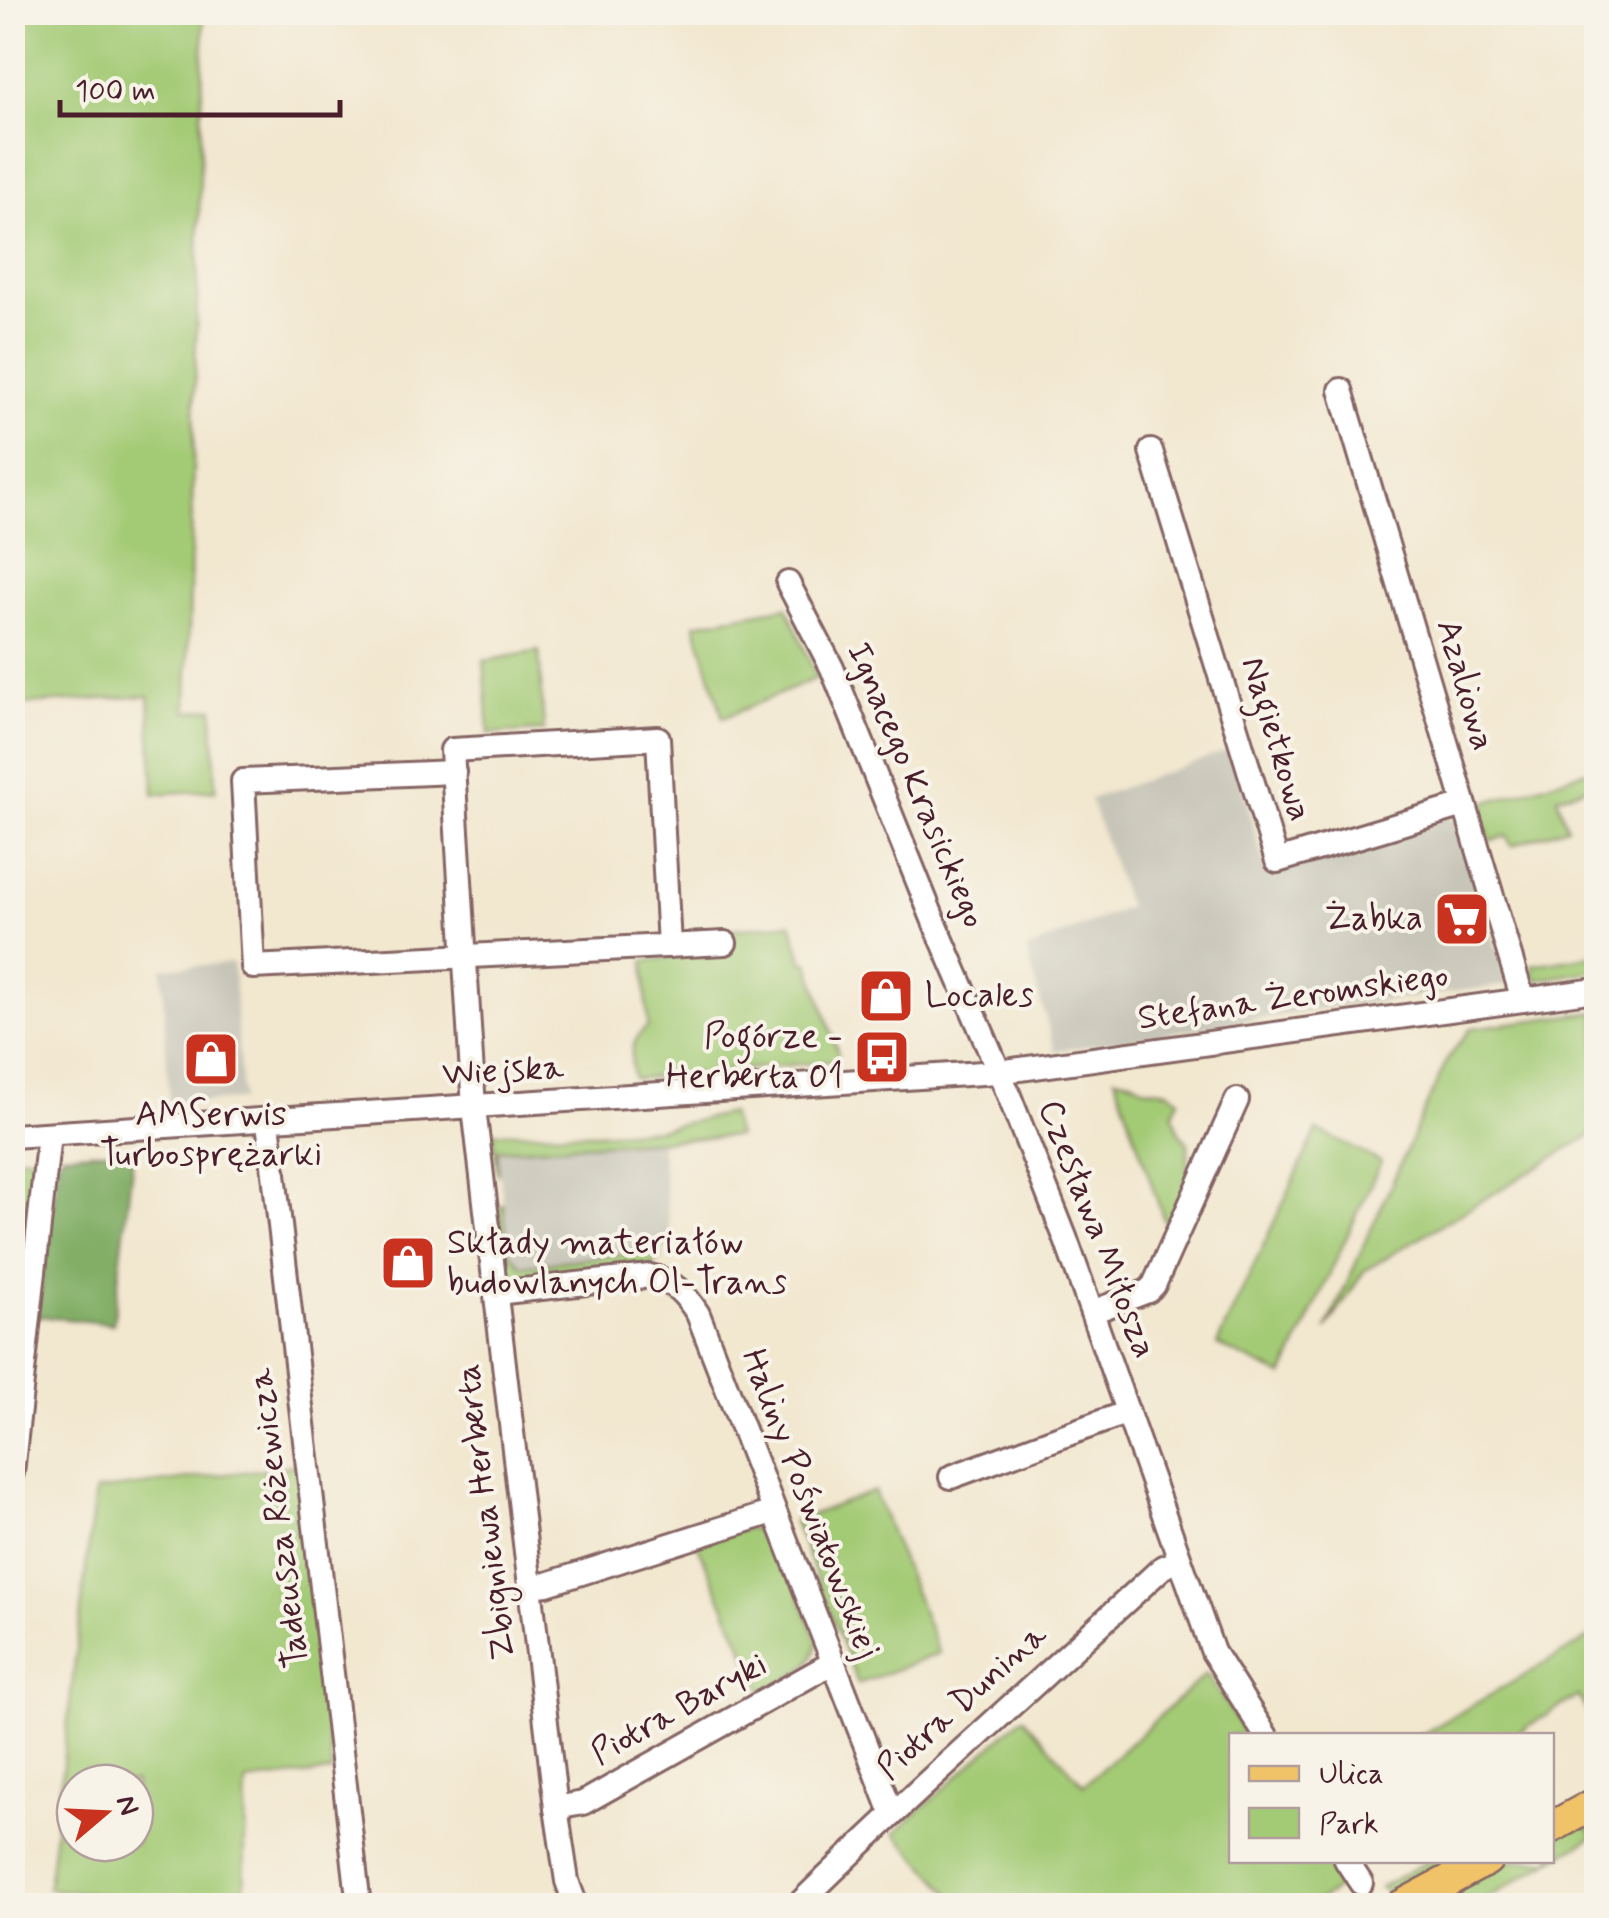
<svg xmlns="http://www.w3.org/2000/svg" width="1609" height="1918" viewBox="0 0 1609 1918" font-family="Mynerve,sans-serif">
<rect width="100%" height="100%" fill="#f7f3e8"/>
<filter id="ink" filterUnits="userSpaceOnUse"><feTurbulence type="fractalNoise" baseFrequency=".01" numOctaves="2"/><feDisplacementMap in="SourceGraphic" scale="20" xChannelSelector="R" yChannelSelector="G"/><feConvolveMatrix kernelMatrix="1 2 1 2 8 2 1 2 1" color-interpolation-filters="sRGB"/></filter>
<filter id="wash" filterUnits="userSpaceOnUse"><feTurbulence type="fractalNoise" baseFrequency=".0048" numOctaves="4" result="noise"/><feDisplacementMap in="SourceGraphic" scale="40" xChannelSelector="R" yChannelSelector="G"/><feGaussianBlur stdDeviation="2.25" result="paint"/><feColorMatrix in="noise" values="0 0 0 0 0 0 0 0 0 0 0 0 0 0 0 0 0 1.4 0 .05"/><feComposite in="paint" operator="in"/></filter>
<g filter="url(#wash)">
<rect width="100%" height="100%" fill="#f2e7cf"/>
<g fill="#c7c5b8">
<polygon points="1232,749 1266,872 1445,817 1457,820 1508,985 1326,1008 1055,1051 1026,950 1128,907 1090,799"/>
<polygon points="233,963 242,1100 169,1104 162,968"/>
<polygon points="660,1140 672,1248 522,1266 509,1251 497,1150"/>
</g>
<g fill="#a3ca75" stroke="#767450" stroke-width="2.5" fill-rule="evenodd">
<polygon points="13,12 204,13 187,712 213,708 216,790 154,794 149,696 13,705"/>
<polygon points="787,607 817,678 723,718 695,624"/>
<polygon points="539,651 544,731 489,734 484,661"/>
<polygon points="1596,768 1596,784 1557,797 1567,827 1511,846 1507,836 1490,841 1478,805"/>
<path d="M791,923L803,961L809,963L838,1053L836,1061L634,1079C629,1057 630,1040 648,1026L644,961L680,956L686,934Z"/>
<polygon points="1596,955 1596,971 1535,980 1532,965"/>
<polygon points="1596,1012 1596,1132 1364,1271 1326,1330 1447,1060 1471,1028"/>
<polygon points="1115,1077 1132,1080 1145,1088 1170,1091 1179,1099 1173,1113 1179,1132 1188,1143 1188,1185 1167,1229"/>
<polygon points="730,1113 737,1136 498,1150 498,1175 493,1132 596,1133 658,1129"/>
<polygon points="1317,1130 1381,1162 1283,1376 1217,1345"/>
<polygon points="36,1156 13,1405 13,1157"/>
<polygon points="503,1205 509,1251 522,1266 658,1250 660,1258 652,1265 521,1280 501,1272 495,1209"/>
<path d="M297,1465L332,1772L246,1782L244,1905H119V1896L48,1889L95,1491ZM75,1783H135V1843H75Z"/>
<polygon points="874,1491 939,1653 858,1684 794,1521"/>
<path d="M746,1528L762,1530L776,1538L818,1642C815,1670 786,1679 763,1692L697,1544Z"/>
<polygon points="1596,1634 1596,1726 1578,1696 1520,1731 1522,1735 1421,1735"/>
<polygon points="1206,1674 1247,1735 1232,1736 1232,1860 1332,1861 1347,1883 1311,1905 952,1905 957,1900 895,1833 1023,1717 1084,1785"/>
<polygon points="1587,1824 1594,1836 1475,1905 1419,1906 1506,1861 1552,1860 1552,1837"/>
<polygon points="1429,1861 1458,1861 1395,1894 1388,1894 1380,1887"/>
</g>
<polygon fill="#82ae66" stroke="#666648" stroke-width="2.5" points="134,1149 113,1324 37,1316 59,1159 63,1154"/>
</g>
<g filter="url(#ink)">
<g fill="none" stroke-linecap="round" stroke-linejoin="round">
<g stroke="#856564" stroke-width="28">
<g id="minor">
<polyline points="1341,390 1523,1000"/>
<polyline points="1151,451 1277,861 1464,805"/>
<polyline points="788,583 832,668 933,919 1006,1088 1065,1237 1213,1652 1266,1736"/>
<polyline points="454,772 243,781 253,967 725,943"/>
<polyline points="268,1122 359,1906"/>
<polyline points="12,1136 998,1072 1596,990"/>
<path d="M496,1293L650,1276C674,1281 686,1295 698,1314L892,1813"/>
<polyline points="1092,1312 1148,1291 1154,1285 1237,1100"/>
<polyline points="12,1473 49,1134"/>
<polyline points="951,1477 1128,1412"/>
<polyline points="530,1586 547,1584 773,1512"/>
<polyline points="556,1808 583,1803 834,1662"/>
<polyline points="1346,1860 1361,1883"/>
<polyline points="576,1906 567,1881 556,1808 474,1108 452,750 658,738 669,946"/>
<path d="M797,1906C916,1789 1041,1680 1163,1567L1180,1561"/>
</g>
</g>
<g stroke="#856564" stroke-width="35">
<g id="major">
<polyline points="1552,1827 1596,1803"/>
<polyline points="1401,1906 1487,1860"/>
</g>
</g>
<use href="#minor" stroke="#fff" stroke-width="22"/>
<use href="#major" stroke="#f1c369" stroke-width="30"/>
</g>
</g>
<defs>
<g id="supermarket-square" transform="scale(2.875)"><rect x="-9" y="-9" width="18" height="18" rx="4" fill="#c8321e" stroke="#f7f3e8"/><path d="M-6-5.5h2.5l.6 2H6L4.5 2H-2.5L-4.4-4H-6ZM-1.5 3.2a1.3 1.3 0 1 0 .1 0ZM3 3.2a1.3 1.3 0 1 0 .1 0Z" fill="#fff"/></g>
<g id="shop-square" transform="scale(2.875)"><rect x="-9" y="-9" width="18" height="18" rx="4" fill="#c8321e" stroke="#f7f3e8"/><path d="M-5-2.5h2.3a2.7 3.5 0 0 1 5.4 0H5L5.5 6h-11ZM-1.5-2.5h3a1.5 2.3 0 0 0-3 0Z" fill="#fff"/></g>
<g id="bus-square" transform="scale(2.875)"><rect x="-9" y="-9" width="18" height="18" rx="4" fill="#c8321e" stroke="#f7f3e8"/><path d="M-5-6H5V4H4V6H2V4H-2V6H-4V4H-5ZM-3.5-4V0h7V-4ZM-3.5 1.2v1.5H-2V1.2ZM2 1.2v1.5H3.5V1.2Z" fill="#fff"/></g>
</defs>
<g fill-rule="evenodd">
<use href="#supermarket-square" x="1462" y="919"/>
<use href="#shop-square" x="886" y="996"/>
<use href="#bus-square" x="882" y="1057"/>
<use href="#shop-square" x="211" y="1059"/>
<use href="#shop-square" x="408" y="1263"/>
</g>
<g text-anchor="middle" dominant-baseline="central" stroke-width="8" stroke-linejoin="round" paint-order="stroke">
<g font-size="35" fill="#4a1f2b" stroke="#f7f3e8">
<text transform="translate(1465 685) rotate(74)">Azaliowa</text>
<text transform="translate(1276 739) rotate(73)">Nagietkowa</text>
<text transform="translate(916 785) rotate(67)">Ignacego Krasickiego</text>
<text transform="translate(1293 997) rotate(-8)">Stefana Żeromskiego</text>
<text transform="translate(503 1071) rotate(-3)">Wiejska</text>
<text transform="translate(1097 1229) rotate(69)">Czesława Miłosza</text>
<text transform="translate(810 1504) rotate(69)">Haliny Poświatowskiej</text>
<text transform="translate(486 1512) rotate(-97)">Zbigniewa Herberta</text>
<text transform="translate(279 1518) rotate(-97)">Tadeusza Różewicza</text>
<text transform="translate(962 1702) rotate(-42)">Piotra Dunina</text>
<text transform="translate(679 1709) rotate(-29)">Piotra Baryki</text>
</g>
<g font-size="35" fill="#4a1f2b" stroke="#f7f3e8" text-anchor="end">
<text x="1423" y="919">Żabka</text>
<text x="925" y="996" text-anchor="start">Locales</text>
<text x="843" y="1037">Pogórze -<tspan x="843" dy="40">Herberta 01</tspan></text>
<text x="211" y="1115" text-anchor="middle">AMSerwis<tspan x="211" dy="40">Turbosprężarki</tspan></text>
<text x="447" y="1243" text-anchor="start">Składy materiałów<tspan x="447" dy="40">budowlanych Ol-Trans</tspan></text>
</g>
</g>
<rect width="1609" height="1918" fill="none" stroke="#f7f3e8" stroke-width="50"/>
<rect x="1229" y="1733" width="325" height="130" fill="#f7f3e8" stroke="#b29e9c" stroke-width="2.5"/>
<rect x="1249" y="1766" width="50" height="15" fill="#f1c369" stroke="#b29e9c" stroke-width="2.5"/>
<text x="1319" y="1783" font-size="30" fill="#4a1f2b">Ulica</text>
<rect x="1249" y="1808" width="50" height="30" fill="#a3ca75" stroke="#b29e9c" stroke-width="2.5"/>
<text x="1319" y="1833" font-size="30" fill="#4a1f2b">Park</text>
<g transform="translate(105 1813) rotate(71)"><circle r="48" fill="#f7f3e8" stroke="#b29e9c" stroke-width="2.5"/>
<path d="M0-8L18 38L0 25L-18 38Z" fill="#c8321e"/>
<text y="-15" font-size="28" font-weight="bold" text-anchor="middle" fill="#4a1f2b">N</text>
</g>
<path d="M60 100v15h280v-15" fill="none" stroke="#4a1f2b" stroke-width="5"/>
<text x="75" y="100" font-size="30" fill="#4a1f2b" stroke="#f7f3e8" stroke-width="8" paint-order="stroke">100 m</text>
</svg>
